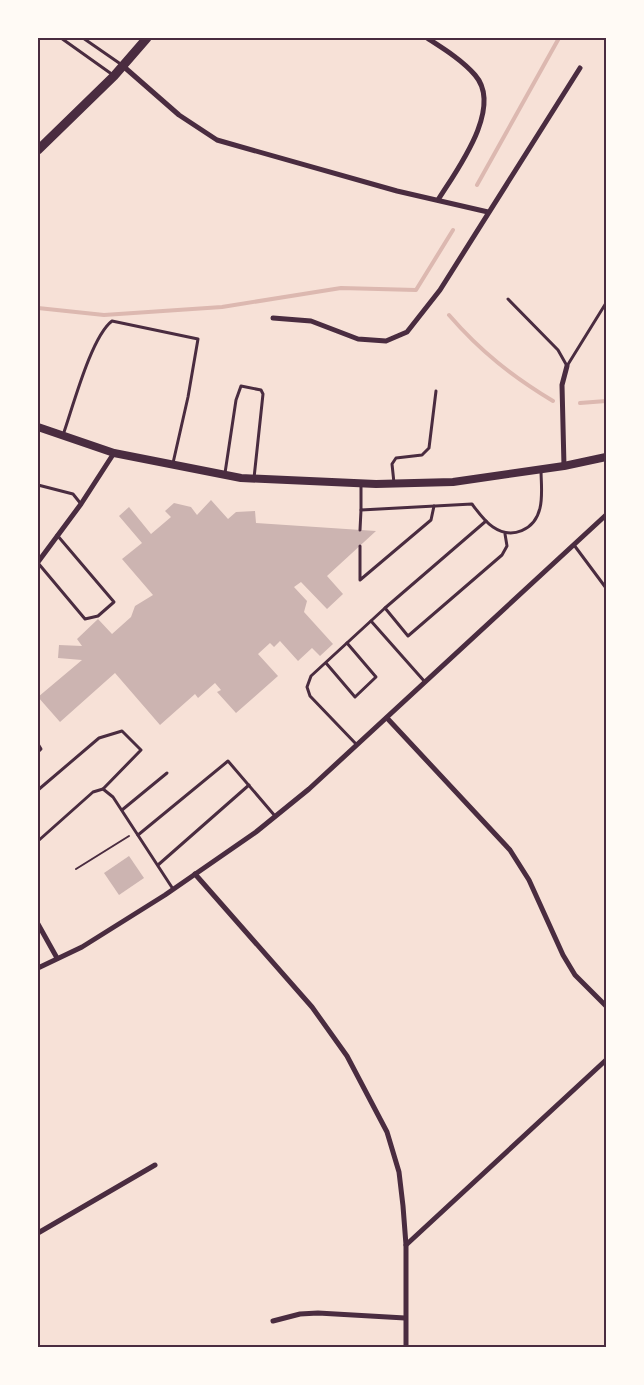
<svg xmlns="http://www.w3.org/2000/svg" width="644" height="1385" viewBox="0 0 644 1385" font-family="'Libre Baskerville',serif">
<rect width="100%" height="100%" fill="#f7e1d7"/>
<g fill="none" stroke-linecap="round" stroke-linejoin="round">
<g stroke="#dcb8b0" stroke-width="4">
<polyline points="477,185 559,38"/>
<polyline points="38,308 104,315 222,307 341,288 416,290 453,230"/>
<path d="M449,315C481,352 512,376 553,401"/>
<polyline points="580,403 606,401"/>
</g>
</g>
<g fill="#ccb4b1">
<polygon points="211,500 228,519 236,512 255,511 256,523 376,531 327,576 343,594 327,609 301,582 294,587 307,601 304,612 333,644 320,656 312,648 298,661 280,641 274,647 270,643 258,654 278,676 236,713 217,692 221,690 215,683 198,698 195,694 160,725 115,673 60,722 38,697 82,660 58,658 59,645 82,646 77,639 98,619 112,634 131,617 135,606 153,595 122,559 142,543 119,516 129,507 151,534 171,517 165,511 174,503 191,507 197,515"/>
<polygon points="129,856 144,878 119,895 104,873"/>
</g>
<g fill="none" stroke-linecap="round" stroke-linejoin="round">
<polyline stroke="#4a2c40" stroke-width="2" points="76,869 129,836"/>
<g stroke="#4a2c40" stroke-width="3">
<polyline points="61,38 113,75"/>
<polyline points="83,38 122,65"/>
<polyline points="508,299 558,350 567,366"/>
<polyline points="567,366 606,303"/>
<path d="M63,435C73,407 91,337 112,321L198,339L188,397L173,463"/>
<polyline points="225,473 236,400 241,386 261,390 263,394 254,478"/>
<polyline points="394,483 392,464 396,458 422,455 429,448 436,391"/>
<path d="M361,484V510L472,504C478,512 485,522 493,527C512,540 535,530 540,508C543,496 541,482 541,469"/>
<polyline points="38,485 73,494 81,504"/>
<polyline points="486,521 385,608 408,636 502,555 507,546 505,534"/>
<polyline points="360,530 361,510"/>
<polyline points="574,545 606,588"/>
<polyline points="360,546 360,580 431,520 434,506"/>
<polyline points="38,563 85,619 98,616 114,602 57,535"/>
<polyline points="371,621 425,682"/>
<polyline points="326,663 355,697 376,677 347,643"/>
<polyline points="38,744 41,749 38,752"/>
<polyline points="357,745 310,696 307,687 311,676 385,608"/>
<polyline points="38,790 99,738 122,731 141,750 103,789"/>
<polyline points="122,810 167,773"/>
<polyline points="138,835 228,761 275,816"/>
<polyline points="38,841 93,792 103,789 113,797 173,889"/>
<polyline points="158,865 249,785"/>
</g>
<g stroke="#4a2c40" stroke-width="5">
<path d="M427,38C444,49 462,60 475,75C504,108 456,171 438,200"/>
<polyline points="123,66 179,115 217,140 397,191 488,212"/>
<polyline points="273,318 311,321 358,339 386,341 407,332 440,290 580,68"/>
<polyline points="564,466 562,385 567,366"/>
<polyline points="38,562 81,504 114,453"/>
<polyline points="387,718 510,850 529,880 563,955 575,975 606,1006"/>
<polyline points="195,874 312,1007 347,1056 387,1132 399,1172 403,1206 406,1245 406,1348"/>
<polyline points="38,924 57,958"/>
<polyline points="38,968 82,947 165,895 256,832 309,789 606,515"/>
<polyline points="38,1233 155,1165"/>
<polyline points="406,1245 606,1060"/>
<polyline points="273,1321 300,1314 318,1313 405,1318"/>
<polyline points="38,1347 38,1348"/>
</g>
<polyline stroke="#4a2c40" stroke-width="8" points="38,427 114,453 241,478 376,484 453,482 564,466 606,457"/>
<polyline stroke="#4a2c40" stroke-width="9" points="38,150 114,76 147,38"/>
</g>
<rect width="644" height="1385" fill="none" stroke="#fffaf5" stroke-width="78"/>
<rect x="39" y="39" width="566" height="1307" fill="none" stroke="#4a2c40" stroke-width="2"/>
</svg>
